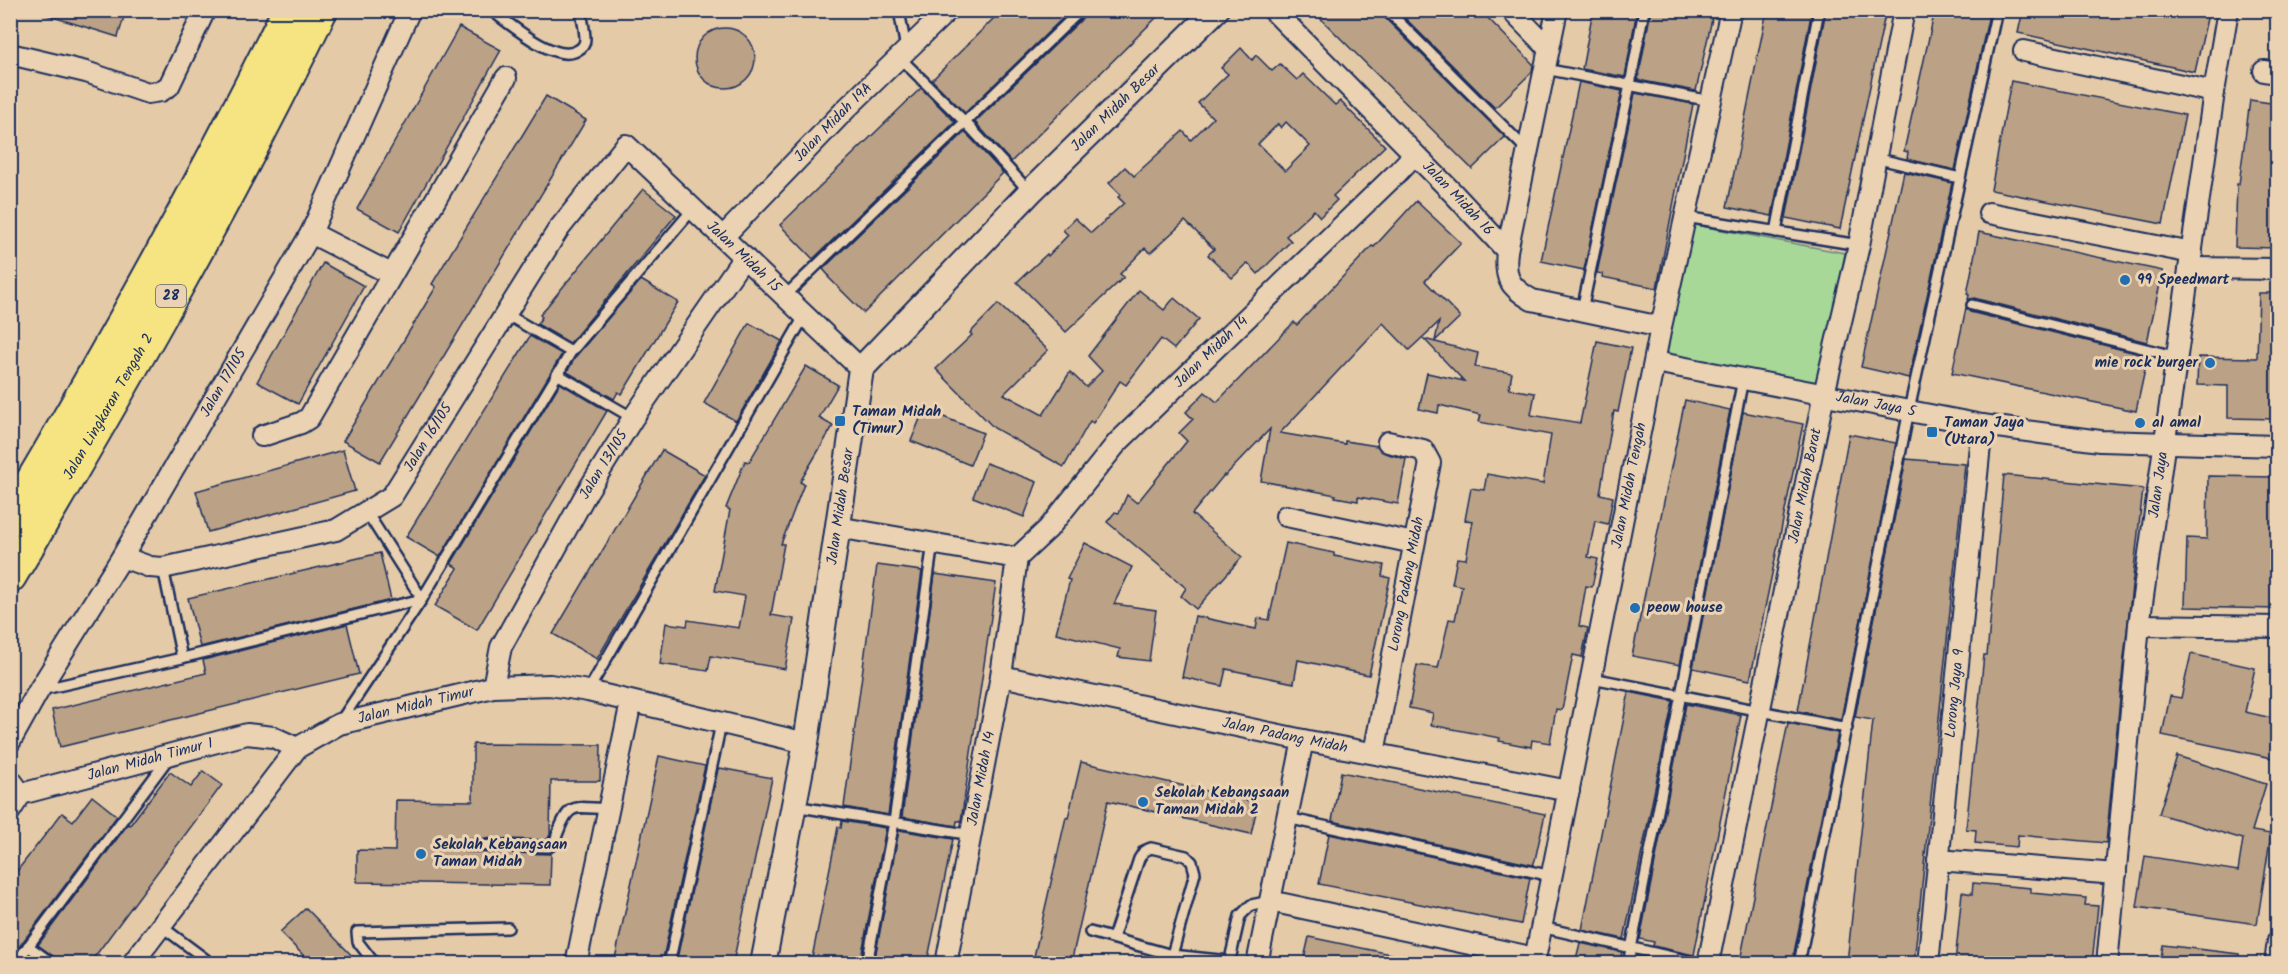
<svg xmlns="http://www.w3.org/2000/svg" width="2288" height="974" viewBox="0 0 2288 974" font-family="Kalam,sans-serif">
<rect width="100%" height="100%" fill="#e5caa7"/>
<filter id="ink" filterUnits="userSpaceOnUse"><feTurbulence type="fractalNoise" baseFrequency=".0167" numOctaves="2"/><feDisplacementMap in="SourceGraphic" scale="12" xChannelSelector="R" yChannelSelector="G"/><feConvolveMatrix kernelMatrix="1 2 1 2 8 2 1 2 1" color-interpolation-filters="sRGB"/></filter>
<g filter="url(#ink)">
<polygon fill="#a8d898" stroke="#62847b" stroke-width="1.5" points="1690,224 1845,253 1821,386 1666,358"/>
<g fill="#bba185" stroke="#1b2f5e" stroke-width="1.5" fill-rule="evenodd">
<polygon points="43,10 126,10 118,37 43,14"/>
<polygon points="1002,10 1071,10 965,113 932,80"/>
<polygon points="1088,10 1164,10 1011,162 975,122 1086,15"/>
<polygon points="1312,10 1380,10 1382,15 1505,137 1472,169"/>
<polygon points="1397,10 1480,10 1533,64 1532,72 1495,108"/>
<polygon points="1593,10 1637,10 1625,77 1582,69"/>
<polygon points="1651,10 1714,10 1696,91 1638,80"/>
<polygon points="1767,10 1812,10 1772,216 1727,207"/>
<polygon points="1826,10 1886,10 1840,229 1786,218"/>
<polygon points="1935,10 1990,10 1955,170 1907,159 1908,152 1904,151"/>
<polygon points="2023,10 2193,10 2208,14 2195,72 2018,33"/>
<polygon points="459,27 501,50 399,232 357,209"/>
<circle cx="725" cy="58" r="30"/>
<path d="M1241,48L1252,60L1256,55L1272,71L1280,64L1297,80L1303,74L1335,105L1340,101L1385,146L1333,196L1337,200L1320,217L1314,210L1286,236L1291,241L1258,274L1248,263L1232,278L1208,255L1214,249L1185,221L1150,253L1145,248L1120,274L1124,277L1066,332L1017,282L1047,254L1048,256L1068,235L1063,230L1075,218L1091,233L1124,203L1118,197L1121,195L1109,183L1125,167L1134,176L1183,131L1191,140L1213,118L1198,103L1228,74L1221,68ZM1286,122L1310,146L1285,171L1258,144L1278,124L1281,128Z"/>
<polygon points="2011,81 2185,115 2163,224 1991,190"/>
<polygon points="1579,82 1622,91 1584,270 1541,261"/>
<polygon points="921,88 955,122 813,259 780,225"/>
<polygon points="1635,93 1693,104 1657,288 1602,277 1603,274 1597,273"/>
<polygon points="546,96 586,120 380,462 343,441 436,287 432,284"/>
<polygon points="2250,100 2277,104 2277,248 2235,247 2237,184 2239,184"/>
<polygon points="965,132 1003,173 864,313 828,277 829,276 823,269"/>
<polygon points="1904,172 1952,183 1909,378 1861,367"/>
<polygon points="643,189 676,215 570,343 537,324 542,317 540,315"/>
<polygon points="1416,201 1461,243 1425,281 1460,317 1435,341 1439,322 1409,350 1383,323 1280,433 1345,444 1345,441 1377,446 1385,453 1406,459 1398,504 1358,497 1358,501 1335,497 1336,495 1261,481 1270,429 1225,476 1224,475 1192,514 1242,557 1196,609 1181,596 1186,588 1107,522 1115,512 1119,513 1127,495 1137,503 1187,441 1179,433 1193,419 1186,412 1205,392 1217,402 1294,322 1297,325 1372,246 1374,247"/>
<polygon points="1979,232 2163,271 2147,342 1974,298 1968,300 1969,295 1967,294"/>
<polygon points="323,263 364,286 298,404 257,382"/>
<polygon points="641,280 678,302 622,394 618,392 614,399 567,372 576,356"/>
<polygon points="1139,290 1164,310 1174,298 1199,319 1174,349 1161,339 1126,385 1120,381 1093,423 1090,421 1064,467 994,428 936,369 972,335 970,333 998,304 1048,350 1004,394 1043,415 1070,372 1086,387 1102,371 1088,356"/>
<polygon points="2259,293 2277,293 2277,419 2228,418 2228,386 2197,385 2198,357 2257,358"/>
<polygon points="1966,308 1970,312 2148,356 2136,411 1952,373"/>
<polygon points="749,323 782,341 736,421 704,403"/>
<polygon points="530,336 562,354 440,557 406,537"/>
<polygon points="1424,339 1478,353 1475,367 1512,373 1509,389 1535,393 1531,415 1580,423 1597,341 1631,348 1618,412 1614,411 1600,494 1613,497 1608,524 1595,521 1588,557 1598,559 1592,587 1586,586 1579,626 1588,628 1582,657 1573,655 1562,710 1556,709 1550,743 1532,740 1531,747 1499,741 1500,738 1431,725 1433,713 1409,708 1417,665 1438,668 1449,619 1455,620 1462,586 1452,584 1457,558 1466,559 1473,521 1465,520 1471,488 1484,490 1487,474 1543,484 1551,435 1479,422 1481,415 1439,405 1438,413 1419,409 1427,373 1464,381"/>
<polygon points="806,366 838,385 819,418 833,426 800,482 804,484 781,544 784,544 771,615 794,619 785,669 711,656 708,671 660,664 666,623 687,626 688,620 739,628 745,596 715,591 730,510 726,508 745,461 749,462"/>
<polygon points="560,383 607,411 477,630 435,606 458,568 451,564"/>
<polygon points="1685,400 1730,410 1680,665 1632,656"/>
<polygon points="924,409 983,433 970,465 911,441"/>
<polygon points="1743,412 1803,424 1750,680 1693,668"/>
<polygon points="1849,434 1896,443 1841,720 1798,711"/>
<polygon points="343,450 355,491 208,532 196,491"/>
<polygon points="662,450 705,475 597,659 553,634"/>
<polygon points="1906,459 1965,464 1914,963 1847,963 1873,720 1855,717"/>
<polygon points="986,463 1037,482 1024,517 973,497"/>
<polygon points="2004,475 2143,489 2124,657 2106,843 2018,835 2017,847 1975,843 1976,830 1966,829 1984,655 1987,655"/>
<polygon points="2208,476 2277,477 2277,609 2185,607 2187,538 2207,539"/>
<polygon points="1085,543 1132,567 1114,604 1156,610 1149,661 1118,657 1120,649 1056,633 1070,580 1067,579"/>
<polygon points="1286,543 1334,553 1334,556 1384,565 1382,576 1390,578 1369,675 1298,660 1294,683 1226,669 1222,686 1182,677 1195,616 1256,629 1258,618 1269,620"/>
<polygon points="380,553 391,600 200,647 188,598"/>
<polygon points="877,565 922,571 888,815 844,807"/>
<polygon points="935,574 996,583 961,821 957,821 956,826 902,817"/>
<polygon points="347,624 359,674 60,747 52,710 206,673 203,660"/>
<polygon points="2191,654 2255,668 2245,712 2277,719 2277,759 2162,735 2170,696 2181,698"/>
<polygon points="1629,692 1673,701 1624,939 1582,930"/>
<polygon points="1686,704 1741,715 1694,955 1653,946 1654,942 1640,939"/>
<polygon points="1788,723 1838,733 1792,963 1753,963 1740,961"/>
<polygon points="473,744 601,745 600,781 551,781 550,835 547,840 465,838 459,842 459,849 465,852 551,854 550,885 357,882 357,850 395,851 396,800 473,801"/>
<polygon points="659,756 705,766 662,963 614,963"/>
<polygon points="2177,756 2266,784 2252,831 2271,834 2257,924 2137,907 2145,856 2238,871 2243,839 2159,814"/>
<polygon points="1081,762 1258,803 1251,834 1108,801 1071,963 1046,963 1033,961 1066,817 1068,818"/>
<polygon points="720,768 772,778 733,963 676,963 718,769"/>
<polygon points="203,771 222,785 90,963 60,963 57,959 38,945 128,824 130,825 170,772 191,787"/>
<polygon points="1341,772 1545,814 1535,860 1533,865 1332,821"/>
<polygon points="92,796 117,816 10,959 10,880 62,813 73,821"/>
<polygon points="842,821 886,828 860,963 811,963 838,827 841,828"/>
<polygon points="899,830 953,839 927,963 874,963"/>
<polygon points="1329,834 1530,878 1521,924 1319,884"/>
<polygon points="1973,883 2031,888 2031,893 2086,898 2085,905 2098,906 2092,963 1955,963 1962,892 1972,894"/>
<polygon points="306,908 359,963 311,963 280,932"/>
<polygon points="1309,937 1405,957 1404,963 1303,963"/>
<polygon points="1580,943 1622,952 1619,963 1575,963"/>
<polygon points="2163,945 2239,954 2239,963 2160,963"/>
</g>
<g fill="none" stroke-linecap="round" stroke-linejoin="round">
<g stroke="#1b2f5e" stroke-width="14">
<g id="service">
<path d="M491,10C509,23 556,65 578,50C582,48 585,44 585,39C585,30 582,19 581,10"/>
<polyline points="899,10 906,49"/>
<polyline points="1387,10 1527,150"/>
<polyline points="900,58 966,123 1030,192"/>
<polyline points="1545,69 1711,101"/>
<polyline points="1875,158 1960,178"/>
<polyline points="1685,217 1859,245"/>
<polyline points="1776,232 1819,10"/>
<polyline points="785,296 1081,10"/>
<polyline points="1972,305 2178,357"/>
<polyline points="1582,310 1630,85 1644,10"/>
<polyline points="506,314 571,352"/>
<polyline points="557,374 633,418"/>
<polyline points="366,511 422,599"/>
<polyline points="182,658 422,599"/>
<polyline points="1592,678 1847,728"/>
<polyline points="40,690 182,658 163,568"/>
<polyline points="588,691 805,315"/>
<polyline points="340,722 422,599 571,352 693,209"/>
<polyline points="794,806 972,835"/>
<polyline points="1287,818 1552,876"/>
<path d="M465,845L549,847C555,844 555,841 557,835C570,800 574,808 609,809"/>
<polyline points="161,926 212,964"/>
<polyline points="1541,927 1702,964"/>
<polyline points="1090,932 1172,955 1229,961"/>
<polyline points="1113,938 1139,859 1144,851 1151,848 1186,856 1192,862 1195,873 1172,955"/>
<polyline points="28,946 53,964"/>
<polyline points="15,964 170,756"/>
<polyline points="375,964 358,942 357,932 508,928"/>
<polyline points="669,964 721,724"/>
<polyline points="867,964 894,822 933,542"/>
<polyline points="1229,964 1240,916 1251,905 1270,901"/>
<polyline points="1628,964 1743,379"/>
<polyline points="1799,964 1909,410 1997,10"/>
</g>
</g>
<g stroke="#1b2f5e" stroke-width="24">
<g id="minor">
<path id="s1" d="M1273,10L1453,193L1507,251C1504,278 1509,287 1532,300L1661,327"/>
<polyline points="1511,10 1548,48"/>
<polyline points="2024,51 2214,92"/>
<polyline points="10,54 86,72 148,93 161,91 169,86 205,10"/>
<polyline points="2264,71 2278,73"/>
<polyline points="1989,213 2192,253"/>
<polyline points="311,233 391,274"/>
<path id="s2" d="M723,237L846,109L948,10"/>
<polyline points="1507,251 1557,10"/>
<polyline points="2190,268 2278,269"/>
<path id="s3" d="M1655,362L1982,425L2100,441L2278,446"/>
<polyline points="262,436 301,423 309,418 506,78"/>
<polyline points="1286,516 1414,543"/>
<polyline points="837,527 1017,558"/>
<path id="s4" d="M122,557L150,567L163,568L336,530L392,496L558,230L626,145L861,369"/>
<polyline points="2139,625 2278,627"/>
<path id="s5" d="M1001,676L1303,740L1569,791"/>
<path id="s6" d="M493,687L501,647L587,492L633,418L744,257"/>
<path id="s7" d="M10,742L39,690L122,557L311,233L410,10"/>
<path id="s8" d="M1374,753L1430,463L1423,450L1388,442"/>
<polyline points="10,779 21,794"/>
<path id="s9" d="M10,811L21,794L247,734L273,737L297,748"/>
<polyline points="1938,860 2116,874"/>
<polyline points="1270,901 1535,958"/>
<path id="s10" d="M132,964L297,748L339,724L493,687L550,685L588,691L806,743"/>
<polyline points="576,964 631,702"/>
<path id="s11" d="M946,964L1001,676L1017,558L1048,529L1117,443L1396,174L1414,155"/>
<polyline points="1257,964 1303,740"/>
<path id="s12" d="M1534,964L1661,327L1731,10"/>
<path id="s13" d="M1708,964L1824,394L1859,245L1904,10"/>
<path id="s14" d="M1928,964L1982,425"/>
<path id="s15" d="M2107,964L2139,625L2214,92L2228,10"/>
<polyline points="2275,964 2278,941"/>
</g>
</g>
<g stroke="#1b2f5e" stroke-width="28">
<g id="tertiary">
<path id="s16" d="M763,964L806,743L861,369L1030,192L1216,10"/>
</g>
</g>
<g stroke="#1b2f5e" stroke-width="36">
<g id="trunk">
<path d="M10,519C109,352 203,183 289,10"/>
<path id="s17" d="M10,576C120,391 227,204 321,10"/>
</g>
</g>
<use href="#service" stroke="#ead2b2" stroke-width="9"/>
<use href="#minor" stroke="#ead2b2" stroke-width="20"/>
<use href="#tertiary" stroke="#ead2b2" stroke-width="24"/>
<use href="#trunk" stroke="#f6e381" stroke-width="32"/>
</g>
</g>
<g fill="#1f6fb2" stroke="#ead2b2" stroke-width="2">
<circle cx="2125" cy="280" r="6"/>
<circle cx="2210" cy="363" r="6"/>
<rect x="834" y="415" width="12" height="12" rx="3"/>
<circle cx="2140" cy="423" r="6"/>
<rect x="1926" y="426" width="12" height="12" rx="3"/>
<circle cx="1635" cy="608" r="6"/>
<circle cx="1143" cy="802" r="6"/>
<circle cx="421" cy="854" r="6"/>
</g>
<g text-anchor="middle" dominant-baseline="central" stroke-width="6" stroke-linejoin="round" paint-order="stroke">
<rect fill="#ead2b2" stroke="#596077" stroke-width="1.5" x="156" y="285" width="30" height="22" rx="4.5"/>
<g font-size="14" font-weight="bold" fill="#1b2f5e">
<text x="171" y="296">28</text>
</g>
<g font-size="15" fill="#1b2f5e" stroke="#ead2b2">
<text stroke="none"><textPath href="#s16" startOffset="968">Jalan Midah Besar</textPath></text>
<text stroke="none"><textPath href="#s2" startOffset="159">Jalan Midah 19A</textPath></text>
<text stroke="none"><textPath href="#s1" startOffset="264">Jalan Midah 16</textPath></text>
<text stroke="none"><textPath href="#s4" startOffset="870">Jalan Midah 15</textPath></text>
<text stroke="none"><textPath href="#s11" startOffset="696">Jalan Midah 14</textPath></text>
<text stroke="none"><textPath href="#s7" startOffset="418">Jalan 17/105</textPath></text>
<text stroke="none"><textPath href="#s3" startOffset="225">Jalan Jaya 5</textPath></text>
<text stroke="none"><textPath href="#s17" startOffset="196">Jalan Lingkaran Tengah 2</textPath></text>
<text stroke="none"><textPath href="#s4" startOffset="354">Jalan 16/105</textPath></text>
<text stroke="none"><textPath href="#s6" startOffset="250">Jalan 13/105</textPath></text>
<text stroke="none"><textPath href="#s15" startOffset="482">Jalan Jaya</textPath></text>
<text stroke="none"><textPath href="#s12" startOffset="488">Jalan Midah Tengah</textPath></text>
<text stroke="none"><textPath href="#s13" startOffset="488">Jalan Midah Barat</textPath></text>
<text stroke="none"><textPath href="#s16" startOffset="464">Jalan Midah Besar</textPath></text>
<text stroke="none"><textPath href="#s8" startOffset="172">Lorong Padang Midah</textPath></text>
<text stroke="none"><textPath href="#s14" startOffset="272">Lorong Jaya 9</textPath></text>
<text stroke="none"><textPath href="#s10" startOffset="399">Jalan Midah Timur</textPath></text>
<text stroke="none"><textPath href="#s5" startOffset="290">Jalan Padang Midah</textPath></text>
<text stroke="none"><textPath href="#s9" startOffset="154">Jalan Midah Timur 1</textPath></text>
<text stroke="none"><textPath href="#s11" startOffset="189">Jalan Midah 14</textPath></text>
</g>
<g font-size="15" font-weight="bold" fill="#1b2f5e" stroke="#ead2b2" text-anchor="start">
<text x="2137" y="280">99 Speedmart</text>
<text x="2198" y="363" text-anchor="end">mie rock burger</text>
<text x="852" y="412">Taman Midah<tspan x="852" dy="17">(Timur)</tspan></text>
<text x="1944" y="423">Taman Jaya<tspan x="1944" dy="17">(Utara)</tspan></text>
<text x="2152" y="423">al amal</text>
<text x="1647" y="608">peow house</text>
<text x="1155" y="793">Sekolah Kebangsaan<tspan x="1155" dy="17">Taman Midah 2</tspan></text>
<text x="433" y="845">Sekolah Kebangsaan<tspan x="433" dy="17">Taman Midah</tspan></text>
</g>
</g>
<rect width="2288" height="974" fill="none" stroke="#ead2b2" stroke-width="36"/>
<rect x="18" y="18" width="2252" height="938" fill="none" stroke="#1b2f5e" stroke-width="2" filter="url(#ink)"/>
</svg>
